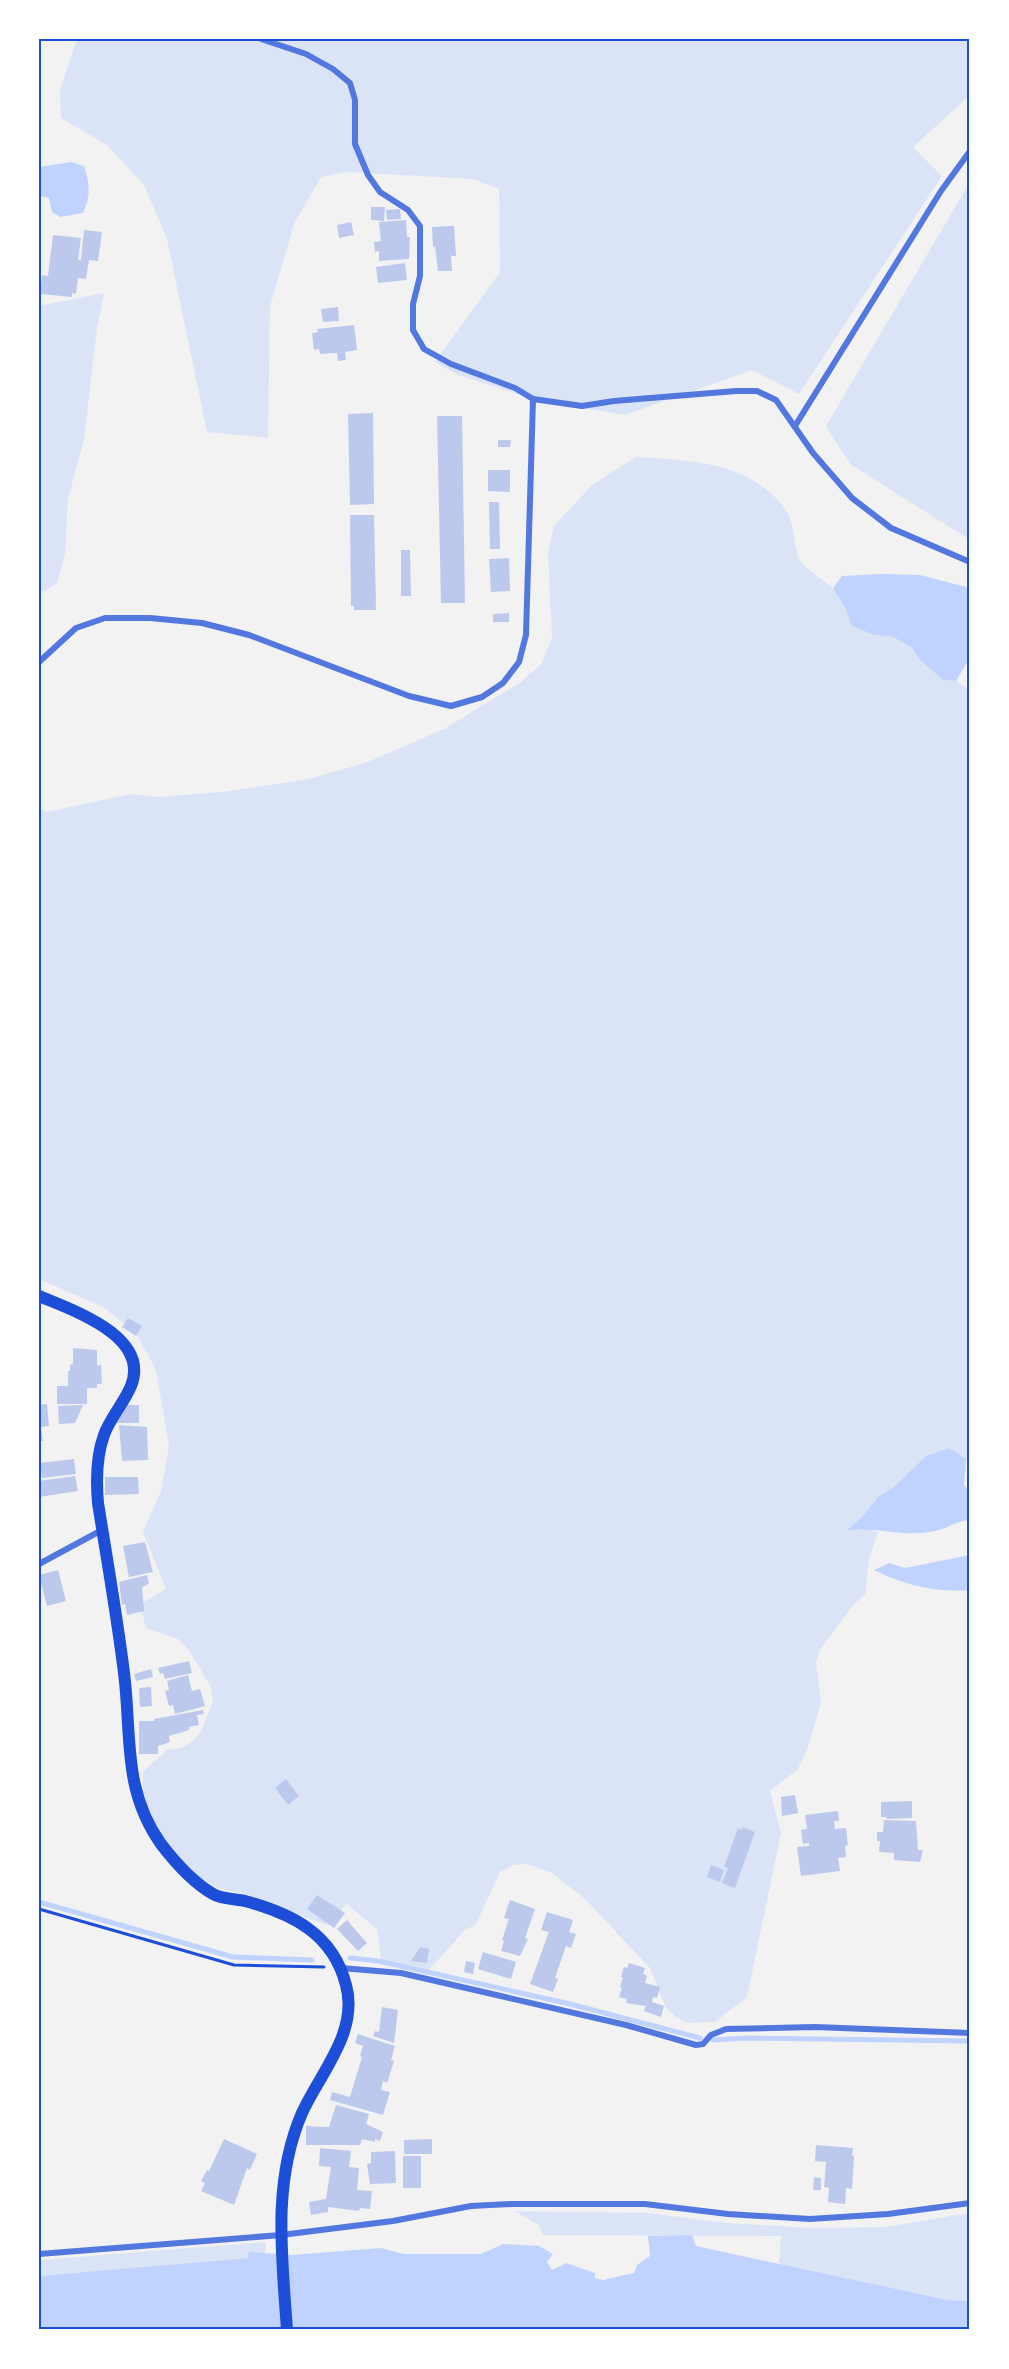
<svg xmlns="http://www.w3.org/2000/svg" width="1009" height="2369" viewBox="0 0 1009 2369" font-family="'Libre Baskerville',serif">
<rect width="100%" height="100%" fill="#f2f2f2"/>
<g fill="#dbe4f7">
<polygon points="77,39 970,39 970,95 913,147 942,176 799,394 752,370 625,415 536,400 458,375 435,362 500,272 499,189 473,179 347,172 321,177 294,224 270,307 268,438 207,432 167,239 144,185 107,145 61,118 60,90"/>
<polygon points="970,182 970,540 850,464 826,426"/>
<polygon points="104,293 97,328 84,439 68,499 65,554 57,583 44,591 39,590 39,306"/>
<path d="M636,457C691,460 756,462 788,514C795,527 793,545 799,559C805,569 821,578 830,586C841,596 847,612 852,626L874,635L893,637L911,647L920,660L943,680L956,681L970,690V1465L966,1459L926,1456L895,1486L878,1497L862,1517L848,1529L862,1528L878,1532L869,1559L865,1595L854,1604L820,1650L816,1663L821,1703L809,1744L798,1769L770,1791L781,1833L747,1997L715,2022L688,2023L676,2017L666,2008L650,1968L585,1899L552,1873L527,1864L513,1865L500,1872L476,1924L464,1931L428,1971L381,1961L377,1929L347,1904L326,1925L248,1895L220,1889L196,1876L166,1846L143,1795V1772L167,1750L182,1748L194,1740L202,1730L213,1701L211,1687L188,1649L178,1639L146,1628L140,1604L166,1589L143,1532L161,1491L169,1446L156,1370L135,1331L101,1306L39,1279V808L47,812L131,794L157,797L222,792L309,779L365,763L444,729L521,682L541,664L552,638L548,553L554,526L592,485Z"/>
<polygon points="514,2211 647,2213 727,2223 811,2228 885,2227 970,2213 970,2301 947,2300 787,2267 779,2263 781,2236 542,2235 540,2226"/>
<polygon points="266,2242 265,2254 248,2258 39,2276 39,2260"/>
</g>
<g fill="#bfd3fe">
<path d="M71,162L84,166C90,183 91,196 83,213L60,217L52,212L49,198L40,196L39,167Z"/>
<polygon points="881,574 920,575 970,588 970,657 956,681 943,680 920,660 911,647 893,637 874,635 852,626 845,608 833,588 842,576"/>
<path d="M949,1448L966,1459L964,1485L970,1491V1520C958,1520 947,1529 935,1531C905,1538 875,1526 847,1530L862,1517L878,1497L895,1486L926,1456Z"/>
<path d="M970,1555V1590C938,1593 903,1585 874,1570L889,1563L905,1568Z"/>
<polygon points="692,2235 696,2246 947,2300 970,2301 970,2330 39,2330 39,2276 248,2258 249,2252 291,2255 381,2248 404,2254 481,2254 503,2244 539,2246 553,2254 547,2262 552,2270 566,2263 595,2273 595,2278 603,2280 634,2273 637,2265 650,2256 648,2236"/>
</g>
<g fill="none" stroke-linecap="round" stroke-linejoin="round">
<g stroke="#bfd3fe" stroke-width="5">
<polyline points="39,1902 233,1957 312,1960"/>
<polyline points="350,1958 378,1961 570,2004 700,2038"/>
<polyline points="713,2040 746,2038 970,2041"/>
</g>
</g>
<g fill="#bdc9ec">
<polygon points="371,207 385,207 384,221 371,220"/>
<polygon points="400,209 401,219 387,220 386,210"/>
<polygon points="406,220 407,237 410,237 409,259 379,261 379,251 375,252 374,242 381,241 379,222"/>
<polygon points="351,222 354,235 339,238 337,225"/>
<polygon points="450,226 454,226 456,256 451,256 452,271 438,271 435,246 433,247 432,227"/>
<polygon points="84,230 102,232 98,261 89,260 86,279 78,278 76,294 72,293 72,297 40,294 42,275 48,276 53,235 81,238 78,260 81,260"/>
<polygon points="405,263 407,280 378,283 376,267"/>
<polygon points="338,307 339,321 323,322 321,309"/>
<polygon points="354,325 357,350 345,352 346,360 338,361 337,353 320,354 319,349 314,350 312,333 318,332 317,329"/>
<polygon points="373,413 374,504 350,505 348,414"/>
<polygon points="437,416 462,416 465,603 441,603"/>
<polygon points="498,440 511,440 510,447 498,447"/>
<polygon points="488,470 510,470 510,492 488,491"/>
<polygon points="489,502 499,502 500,549 490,549"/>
<polygon points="350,515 374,515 376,610 354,610 354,606 351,606"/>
<polygon points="401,550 410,550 411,596 401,596"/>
<polygon points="509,558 510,591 491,592 489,559"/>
<polygon points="509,613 509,622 493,622 493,614"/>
<polygon points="128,1318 142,1326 136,1336 122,1327"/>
<polygon points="73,1348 97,1350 97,1366 101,1365 102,1384 97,1384 97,1388 87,1388 87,1404 57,1404 57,1386 68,1386 68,1371 70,1371 70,1365 73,1364"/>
<polygon points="47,1404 49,1426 41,1427 43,1441 39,1441 39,1405"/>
<polygon points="83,1405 75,1423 59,1424 58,1406"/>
<polygon points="119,1405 139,1405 139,1423 115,1423"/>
<polygon points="119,1425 147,1427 148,1460 122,1461"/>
<polygon points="74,1459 76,1474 42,1478 40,1463"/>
<polygon points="75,1476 78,1491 39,1497 39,1481"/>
<polygon points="105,1477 138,1477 139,1494 105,1495"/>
<polygon points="145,1542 153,1572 129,1577 123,1546"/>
<polygon points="58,1570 66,1601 47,1606 39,1575"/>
<polygon points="147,1575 149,1583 142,1588 144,1611 127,1615 125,1604 122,1605 119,1582"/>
<polygon points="189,1661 192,1673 165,1679 163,1673 160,1674 158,1668"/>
<polygon points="151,1669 153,1677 136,1681 134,1674"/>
<polygon points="188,1675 192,1691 200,1689 205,1706 175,1714 173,1705 169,1706 165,1691 169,1690 167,1681"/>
<polygon points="151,1687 152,1706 140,1707 139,1688"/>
<polygon points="203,1710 204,1714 197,1715 199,1725 189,1727 189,1730 169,1736 170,1742 158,1746 158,1754 139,1754 139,1721 154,1721 154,1719"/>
<polygon points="286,1779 299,1796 288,1805 275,1788"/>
<polygon points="795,1795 798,1813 782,1816 781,1797"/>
<polygon points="912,1801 912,1818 887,1819 886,1817 881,1817 881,1802"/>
<polygon points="838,1811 839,1821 834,1821 835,1829 846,1828 848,1845 845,1846 846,1857 838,1858 840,1871 801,1876 797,1847 809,1846 809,1843 803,1844 801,1830 807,1829 805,1815"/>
<polygon points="884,1820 916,1821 918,1850 923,1850 920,1862 894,1860 894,1853 879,1852 880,1841 877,1841 877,1832 883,1832"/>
<polygon points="743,1827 755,1832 735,1888 722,1883 728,1868 724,1867 738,1828 742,1830"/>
<polygon points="711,1865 724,1870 720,1882 707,1877"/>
<polygon points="317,1895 345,1913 334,1928 307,1909"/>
<polygon points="510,1900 535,1909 525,1938 528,1939 520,1956 501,1951 504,1941 502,1940 509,1919 504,1918"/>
<polygon points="547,1912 573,1920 569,1932 576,1934 571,1948 566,1946 555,1978 558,1979 553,1992 530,1984 549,1932 541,1930"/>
<polygon points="347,1920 367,1943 358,1951 337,1929"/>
<polygon points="420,1947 429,1949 427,1963 411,1961"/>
<polygon points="483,1952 516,1962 511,1979 478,1969"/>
<polygon points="466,1961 475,1963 473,1974 464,1972"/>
<polygon points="629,1963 645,1968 643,1974 647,1976 645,1983 660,1987 657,1998 653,1997 652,2002 664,2006 661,2017 644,2011 646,2006 626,2003 627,1999 619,1997 622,1988 620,1987 623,1977 621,1977 624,1967 627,1968"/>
<polygon points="382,2007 398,2010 394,2043 373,2036 375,2031 379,2032"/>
<polygon points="358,2034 395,2046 391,2060 394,2061 387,2083 383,2081 381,2090 390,2092 383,2115 330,2100 332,2092 350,2097 362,2057 360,2056 363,2046 355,2043"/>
<polygon points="336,2105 369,2114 366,2124 383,2132 380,2141 375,2139 375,2142 362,2139 360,2145 306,2145 306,2126 329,2127"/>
<polygon points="224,2139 257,2154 250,2170 247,2168 234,2205 201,2191 205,2183 201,2181 207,2170 209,2171"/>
<polygon points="432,2139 432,2154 404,2154 404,2140"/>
<polygon points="816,2145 853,2148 852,2156 854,2156 852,2189 846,2188 845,2204 828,2202 829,2188 824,2187 826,2162 815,2161"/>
<polygon points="320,2148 351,2151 349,2167 359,2168 357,2190 372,2191 370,2209 360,2208 359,2211 328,2207 328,2212 311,2215 309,2202 326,2199 331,2167 319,2166"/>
<polygon points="395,2151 396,2183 370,2184 367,2164 371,2163 371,2152"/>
<rect x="403" y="2156" width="18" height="32"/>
<polygon points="814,2177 821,2178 821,2190 813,2190"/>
</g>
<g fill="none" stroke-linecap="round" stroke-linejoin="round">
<polyline stroke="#1d4ed8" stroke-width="3" points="39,1909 234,1965 324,1967"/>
<g stroke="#5277de" stroke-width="6">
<polyline points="261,39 306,54 333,69 350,83 355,100 355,144 368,175 380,192 408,210 420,226 420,276 413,304 413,330 424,349 451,364 515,388 533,399 582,406 614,401 736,391 757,391 776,400 813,453 852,498 891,528 970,562"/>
<polyline points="795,426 941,191 970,151"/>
<polyline points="39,662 76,628 105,618 150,618 202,623 249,635 409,696 451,706 482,697 503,683 519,662 526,635 533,399"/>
<polyline points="39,1564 102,1530"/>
<polyline points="341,1968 401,1973 626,2025 696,2045 703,2044 711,2035 726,2029 815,2027 970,2033"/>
<polyline points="39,2254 281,2235 393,2221 471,2206 512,2204 645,2204 728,2214 810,2219 888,2214 970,2203"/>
</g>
<path stroke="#1d4ed8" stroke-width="12" d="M39,1296C72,1310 151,1336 131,1386C124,1403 110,1418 104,1435C96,1457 96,1480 98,1503C107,1560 117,1616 124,1673C132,1735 122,1789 161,1844C174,1861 194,1883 213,1894C222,1899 235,1899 245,1901C293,1914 333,1934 346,1985C359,2032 320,2073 302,2113C272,2182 282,2257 287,2330"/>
</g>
<rect width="1009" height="2369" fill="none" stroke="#ffffff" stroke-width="81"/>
<rect x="40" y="40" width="928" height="2288" fill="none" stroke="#1d4ed8" stroke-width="2"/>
</svg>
